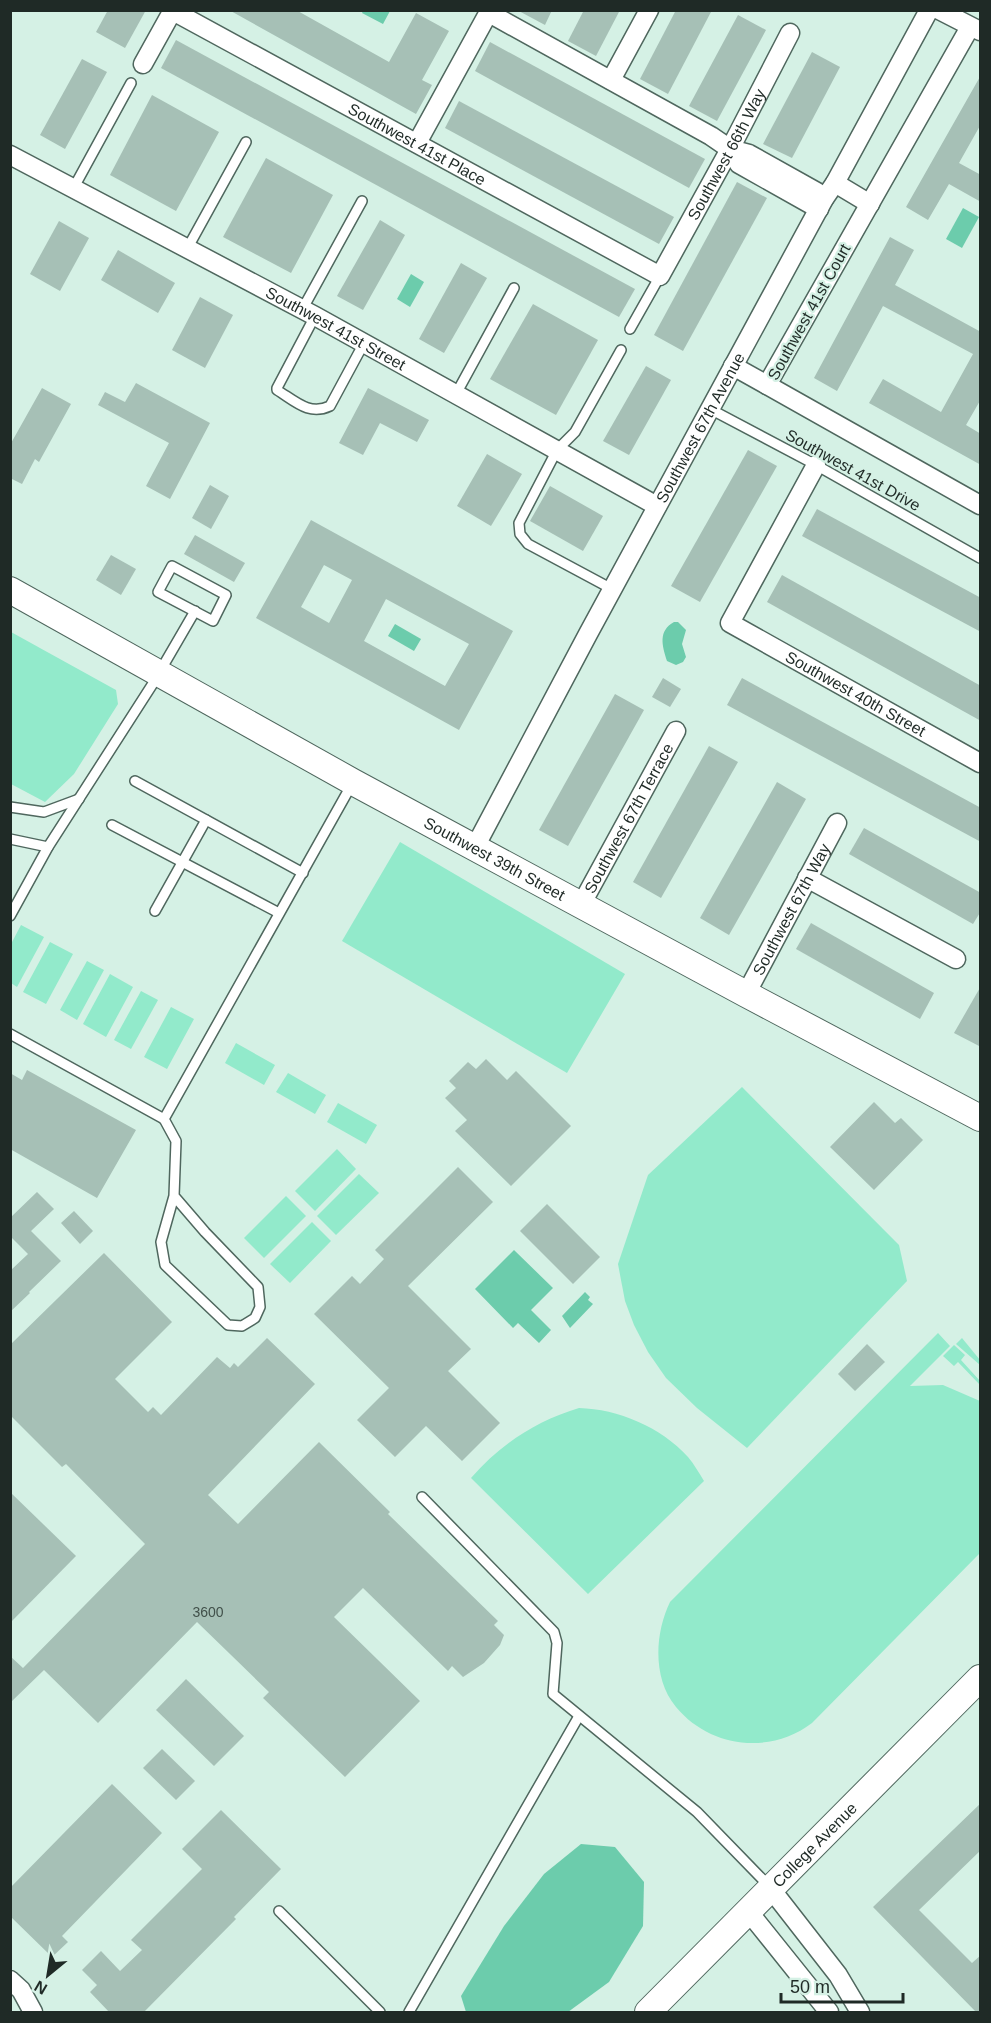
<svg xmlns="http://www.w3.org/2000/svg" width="991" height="2023" viewBox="0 0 991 2023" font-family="Helvetica,sans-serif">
<rect width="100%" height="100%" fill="#d5f1e5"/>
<g fill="#92eacb">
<polygon points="11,632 116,690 118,704 74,774 45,802 11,784"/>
<polygon points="400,842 625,974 567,1073 342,941"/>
<polygon points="21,925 44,937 17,987 11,983 11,944"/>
<polygon points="50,942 73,954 46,1004 23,992"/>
<polygon points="87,961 104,970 77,1020 60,1010"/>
<polygon points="110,974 133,987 106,1037 83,1024"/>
<polygon points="141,991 158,1000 131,1049 114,1040"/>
<polygon points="171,1007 194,1019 167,1069 144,1057"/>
<polygon points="236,1043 275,1065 264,1085 225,1063"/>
<polygon points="288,1073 326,1095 315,1114 276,1092"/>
<polygon points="742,1087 899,1245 907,1281 747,1448 697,1408 666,1378 648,1352 634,1325 625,1301 618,1264 648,1175"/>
<polygon points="338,1103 377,1125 366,1144 327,1122"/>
<polygon points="337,1149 356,1169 315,1211 295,1191"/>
<polygon points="359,1174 379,1193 336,1235 317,1216"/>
<polygon points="286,1196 306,1216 264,1258 244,1238"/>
<polygon points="312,1222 331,1241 290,1283 270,1264"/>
<path d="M938,1333L950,1346L910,1386L943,1385L980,1401V1553L812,1723C770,1755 710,1748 676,1707C652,1678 655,1633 670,1602Z"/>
<polygon points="962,1338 980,1360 980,1365 956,1344"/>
<polygon points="954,1345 965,1355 961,1360 980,1381 980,1385 958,1362 954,1366 943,1356"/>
<path d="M579,1408C618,1409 661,1427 688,1457C694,1464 699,1473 704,1481L588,1594L471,1478C501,1444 536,1421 579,1408Z"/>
</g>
<g fill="#6cccac">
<polygon points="363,11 363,10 390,11 383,24 362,13"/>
<polygon points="963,208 979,217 962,248 946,239"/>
<polygon points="411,274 424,282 410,307 397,299"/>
<path d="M674,622H678L686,630L682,644L686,657L683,662L676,665L667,661C662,645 658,631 674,622Z"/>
<polygon points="395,624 421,639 414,651 388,636"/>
<polygon points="514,1250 553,1288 531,1310 551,1330 539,1343 518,1323 513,1328 475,1289"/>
<polygon points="585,1292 590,1297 588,1300 593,1304 570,1328 562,1316"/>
<polygon points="581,1844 615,1847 644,1882 643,1926 609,1982 568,2012 466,2012 461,1996 504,1926 544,1874"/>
</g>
<g fill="#a6c0b6" fill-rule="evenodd">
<polygon points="108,10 146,10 125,48 96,32"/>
<polygon points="229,10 296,10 389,62 416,13 449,31 422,80 432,85 416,114"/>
<polygon points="517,10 552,10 545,25"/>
<polygon points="584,10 620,10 596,56 568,41"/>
<polygon points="676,10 712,10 668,94 640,79"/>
<polygon points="738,15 766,30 717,121 689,106"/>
<polygon points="176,40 635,289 619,317 161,68"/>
<polygon points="490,42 705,159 689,188 475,71"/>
<polygon points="812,52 840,67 792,158 763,144"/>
<polygon points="82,59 107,72 65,149 40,135"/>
<polygon points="981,75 981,124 959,163 981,175 981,202 949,184 928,220 906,207"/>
<polygon points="152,95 219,132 176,211 110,175"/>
<polygon points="459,101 674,217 659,244 445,128"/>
<polygon points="266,158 333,195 291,273 223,237"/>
<polygon points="737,182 767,198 683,351 654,335"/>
<polygon points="380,220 405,235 363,310 337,296"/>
<polygon points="59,221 89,238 60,291 30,274"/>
<polygon points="890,237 914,250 895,285 981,332 981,399 966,425 981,434 981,465 869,403 883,379 941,412 973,354 883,306 837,391 814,378"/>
<polygon points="118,250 175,283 158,313 101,280"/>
<polygon points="461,263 487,278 444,353 419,339"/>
<polygon points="200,297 233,315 205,368 172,350"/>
<polygon points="533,304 598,340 556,415 490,379"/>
<polygon points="646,366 671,380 629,455 603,441"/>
<polygon points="136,383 210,423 170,499 146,486 169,443 98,405 105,392 125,402"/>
<polygon points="42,388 71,404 39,462 35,459 22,484 10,478 10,445"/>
<polygon points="368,388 429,420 417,442 380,423 363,455 339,443"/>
<polygon points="748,450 777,466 700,602 671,586"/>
<polygon points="487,454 522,474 491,526 457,506"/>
<polygon points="210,485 229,496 211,529 192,518"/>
<polygon points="550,486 603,516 583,551 530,521"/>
<polygon points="817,509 981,598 981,632 802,536"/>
<path d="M311,520L513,631L459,730L256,618ZM324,565L352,580L329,623L301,607ZM386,599L469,644L445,686L364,641Z"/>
<polygon points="195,535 245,563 234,582 184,554"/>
<polygon points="111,555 136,569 121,595 96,580"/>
<polygon points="782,575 981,686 981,721 767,602"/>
<polygon points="663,678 681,689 670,707 652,697"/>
<polygon points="742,678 981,808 981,842 727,705"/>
<polygon points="615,694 644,710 568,846 539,830"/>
<polygon points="709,746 738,762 661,898 633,882"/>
<polygon points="777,782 806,799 729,935 700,918"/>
<polygon points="864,828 981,893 981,911 973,924 849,854"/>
<polygon points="811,923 934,993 920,1019 796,949"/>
<polygon points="981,986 981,1047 954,1033"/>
<polygon points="486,1059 507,1080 516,1071 571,1126 511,1186 455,1131 467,1120 445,1098 456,1088 449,1081 468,1062 476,1069"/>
<polygon points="27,1070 136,1130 97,1198 10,1149 10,1073 22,1080"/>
<polygon points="874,1102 895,1123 901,1118 923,1140 874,1190 830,1147"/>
<polygon points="458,1167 493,1202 408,1286 471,1349 448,1371 500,1423 462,1461 426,1426 395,1457 357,1420 389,1388 314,1314 352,1276 360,1284 384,1259 375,1250"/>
<polygon points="37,1192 54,1209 31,1231 61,1261 29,1292 30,1293 10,1312 10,1271 28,1254 10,1236 10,1218"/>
<polygon points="547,1204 600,1257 573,1284 520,1231"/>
<polygon points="74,1211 93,1231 80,1244 61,1223"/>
<polygon points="104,1253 172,1322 115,1379 148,1412 153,1407 161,1415 217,1357 230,1368 234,1363 238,1367 267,1338 315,1384 208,1495 238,1524 319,1442 390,1512 388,1514 498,1621 494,1625 504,1635 500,1645 484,1663 463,1677 452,1666 448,1671 363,1588 334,1617 420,1701 345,1777 263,1698 269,1692 197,1622 98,1723 44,1670 10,1703 10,1656 23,1668 145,1544 66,1464 62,1467 10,1415 10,1345"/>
<polygon points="867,1344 885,1362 855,1391 838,1374"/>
<polygon points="10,1492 76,1556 10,1623"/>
<polygon points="186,1679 244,1736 214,1766 156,1710"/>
<polygon points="162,1749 195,1781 176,1800 143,1768"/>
<polygon points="112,1784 162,1833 62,1936 68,1942 52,1957 10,1916 10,1888"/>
<polygon points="981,1803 981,1850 919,1910 972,1963 981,1955 981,2013 977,2013 873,1907"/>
<polygon points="221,1810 281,1869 234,1917 236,1919 143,2013 110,2013 90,1992 97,1985 82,1970 101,1951 120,1971 142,1950 131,1940 202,1869 182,1849"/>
</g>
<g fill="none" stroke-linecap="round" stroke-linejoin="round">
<g stroke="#4f675e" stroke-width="12">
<g id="lane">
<polyline points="73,189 131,83"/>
<polyline points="187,249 246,142"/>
<polyline points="302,310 362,201"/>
<path d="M315,316L277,388V390C295,401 309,416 330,406L364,343"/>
<polyline points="630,329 660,276"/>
<polyline points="456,394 514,288"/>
<polyline points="710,409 816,465 980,558"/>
<polygon points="172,566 226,595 213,621 158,592"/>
<polyline points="612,589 528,544 520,534 519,523 557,450 575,432 621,350"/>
<polyline points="135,781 303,873"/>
<polyline points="10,807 44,812 79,799"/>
<polyline points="112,825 279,913"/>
<polyline points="10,839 48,847"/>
<polyline points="155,911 206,820"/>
<polyline points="10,916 48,847 152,685 195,611"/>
<polyline points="10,1034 164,1119 352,784"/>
<polyline points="164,1119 176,1141 174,1196 161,1242 165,1265 228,1325 242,1326 255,1318 260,1307 258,1287 205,1232 174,1196"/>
<polyline points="422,1497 554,1632 557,1643 553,1694 697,1812 770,1887"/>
<polyline points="279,1911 380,2012"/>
<polyline points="409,2012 579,1716"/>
</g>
</g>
<g stroke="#4f675e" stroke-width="21">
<g id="street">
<polyline points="939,10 980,31"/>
<path id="s1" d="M173,11L660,276L730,149L790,33"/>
<polyline points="489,13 711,136 730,149 749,154 817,192 824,199"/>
<polyline points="970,27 767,385 980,505"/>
<polyline points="143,64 173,10"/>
<polyline points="611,80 649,10"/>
<polyline points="417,143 490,10"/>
<polyline points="730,149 739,164 819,209"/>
<path id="s2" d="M10,155L315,316L657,506"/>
<polyline points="835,183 870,204"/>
<polyline points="733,366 767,385"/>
<path id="s3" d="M816,465L730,623L980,763"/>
<path id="s4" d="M475,847L588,634L824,199L835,183L929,10"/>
<polyline points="807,878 956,959"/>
<path id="s5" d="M581,905L676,731"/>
<path id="s6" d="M746,994L837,823"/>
<polyline points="771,1889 838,1975 860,2012"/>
<polyline points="748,1911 829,2012"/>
<polyline points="10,1980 21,1990 33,2012"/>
</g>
</g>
<g stroke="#4f675e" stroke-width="28">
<g id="secondary">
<path id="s7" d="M10,590L353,782L746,994L980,1118"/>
<path id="s8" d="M648,2012L980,1678"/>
</g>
</g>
<use href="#lane" stroke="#fff" stroke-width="9"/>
<use href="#street" stroke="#fff" stroke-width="18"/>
<use href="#secondary" stroke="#fff" stroke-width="26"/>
</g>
<g text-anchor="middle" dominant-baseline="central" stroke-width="4.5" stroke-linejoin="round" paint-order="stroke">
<g font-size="14" fill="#41504a">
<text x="208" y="1612">3600</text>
</g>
<g font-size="16" fill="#1f2a26" stroke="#d5f1e5">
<text stroke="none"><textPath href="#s1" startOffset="278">Southwest 41st Place</textPath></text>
<text stroke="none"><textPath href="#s1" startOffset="693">Southwest 66th Way</textPath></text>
<text transform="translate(809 312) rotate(-61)">Southwest 41st Court</text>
<text stroke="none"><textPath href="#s2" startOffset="369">Southwest 41st Street</textPath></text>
<text stroke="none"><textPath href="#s4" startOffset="476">Southwest 67th Avenue</textPath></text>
<text transform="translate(853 470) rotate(29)">Southwest 41st Drive</text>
<text stroke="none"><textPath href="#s3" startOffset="324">Southwest 40th Street</textPath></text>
<text stroke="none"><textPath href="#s5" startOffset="99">Southwest 67th Terrace</textPath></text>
<text stroke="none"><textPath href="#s7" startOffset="554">Southwest 39th Street</textPath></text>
<text stroke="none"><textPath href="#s6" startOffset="96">Southwest 67th Way</textPath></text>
<text stroke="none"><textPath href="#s8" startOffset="236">College Avenue</textPath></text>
</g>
</g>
<rect width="991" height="2023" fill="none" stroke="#1f2a26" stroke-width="24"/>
<g transform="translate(48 1975) rotate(210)" stroke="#d5f1e5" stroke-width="4.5" paint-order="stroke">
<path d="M0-4.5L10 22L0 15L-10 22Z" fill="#1f2a26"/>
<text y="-9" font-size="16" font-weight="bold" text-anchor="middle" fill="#1f2a26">N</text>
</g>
<path d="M781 1993v9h122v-9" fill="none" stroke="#1f2a26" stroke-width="3"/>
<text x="790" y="1993" font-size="18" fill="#1f2a26" stroke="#d5f1e5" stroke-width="4.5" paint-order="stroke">50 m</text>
</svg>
